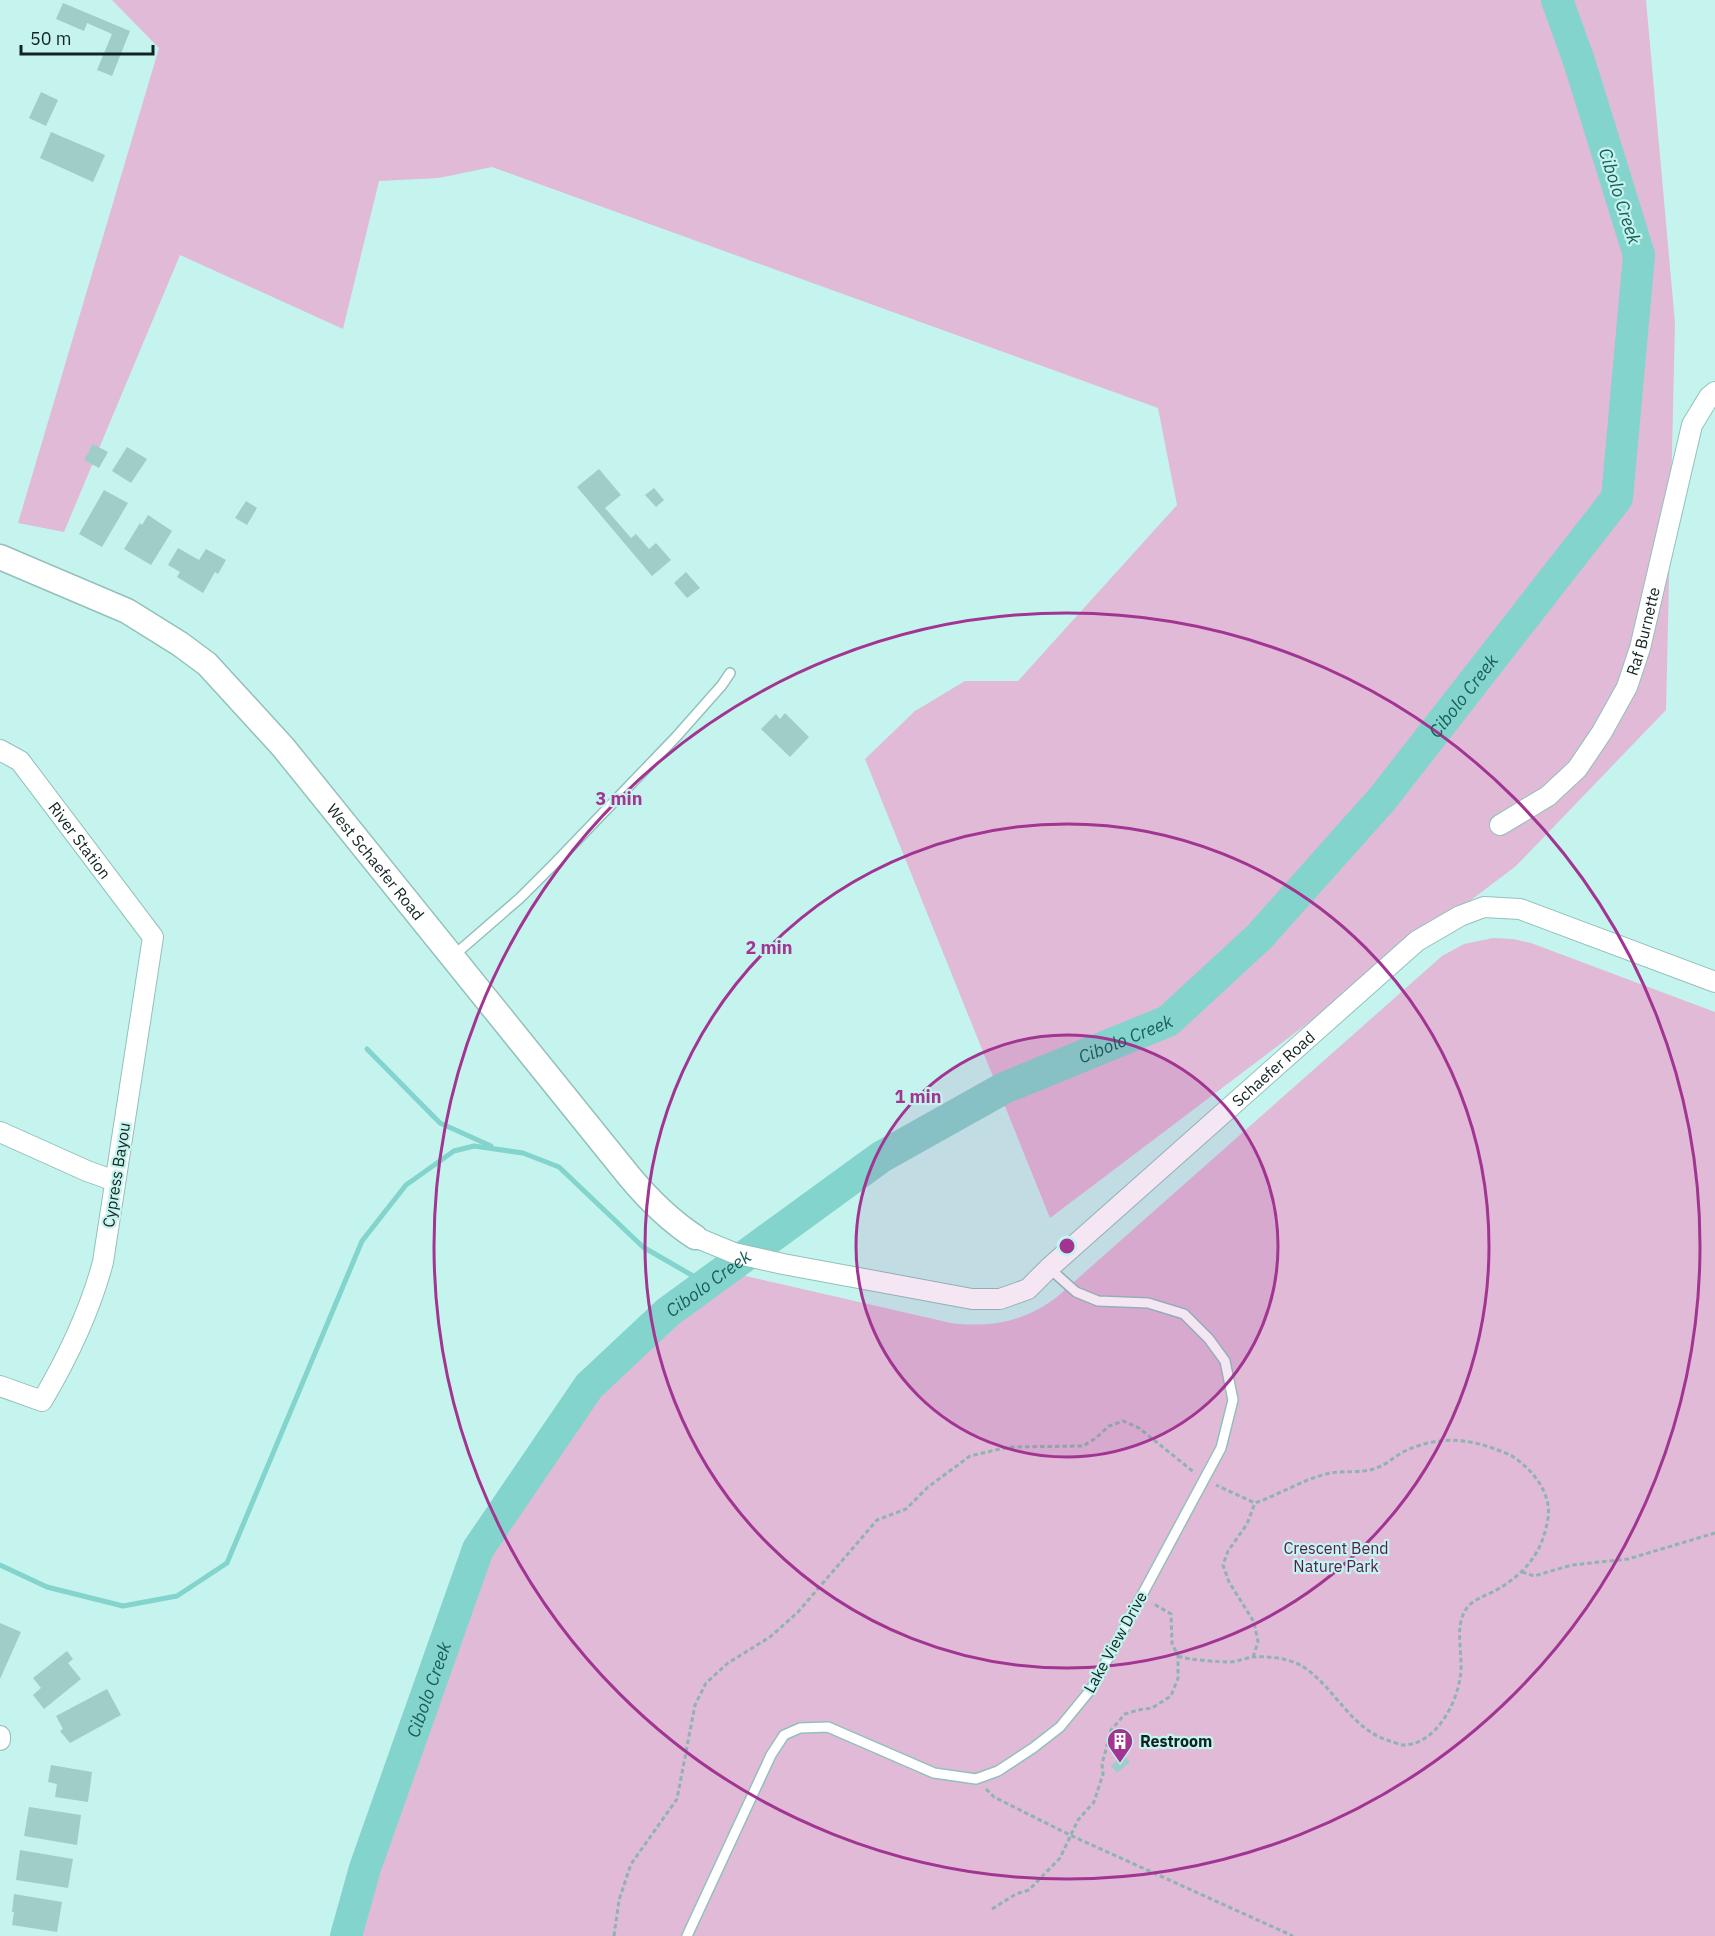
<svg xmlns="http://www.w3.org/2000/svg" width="1715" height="1936" viewBox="0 0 1715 1936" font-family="'IBM Plex Sans',sans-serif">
<rect width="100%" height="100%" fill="#c5f4ee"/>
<g fill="#e0bad7">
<polygon points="112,0 1646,0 1675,323 1666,710 1516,866 1050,1218 865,759 915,711 965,681 1018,681 1177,505 1158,408 492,167 439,178 379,181 343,329 180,255 64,532 18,523 159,48"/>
<path d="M1493,938L1513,939L1531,943L1715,1012V1936H344L365,1868L478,1549L589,1386L668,1312L724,1271L951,1323C991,1328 1025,1322 1058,1296L1442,956L1464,944Z"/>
</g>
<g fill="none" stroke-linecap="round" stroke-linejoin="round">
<g stroke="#83d4cc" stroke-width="5">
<polyline points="367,1049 440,1123 491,1146"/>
<polyline points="0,1565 47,1587 123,1606 177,1596 227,1563 362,1241 406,1185 454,1151 474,1146 523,1153 559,1167 643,1247 707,1284"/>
</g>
<path stroke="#83d4cc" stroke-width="32" id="s1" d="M346,1936L365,1868L478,1549L589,1386L668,1312L881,1157L1004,1088L1168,1021L1259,937L1383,798L1617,498L1639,255L1579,61L1557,0"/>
</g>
<g fill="#9fcdc8">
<polygon points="63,3 130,31 112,76 97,70 112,34 87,23 84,31 56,19"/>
<polygon points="41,92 58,100 46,126 29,118"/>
<polygon points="51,132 105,155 93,182 40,158"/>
<polygon points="93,444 108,452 99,468 84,460"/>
<polygon points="127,447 147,459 131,483 112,471"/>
<polygon points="599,469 621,495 605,508 631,538 636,534 649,549 656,543 671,560 652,576 577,487"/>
<polygon points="654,488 664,500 656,507 645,495"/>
<polygon points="104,490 128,503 102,547 79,534"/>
<polygon points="246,501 257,508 247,525 235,518"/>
<polygon points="148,515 172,531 151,565 124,549 140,523 142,525"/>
<polygon points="178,548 199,560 206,549 226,560 218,574 215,572 203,593 177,577 180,572 168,565"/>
<polygon points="686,572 700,588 687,598 674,583"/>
<polygon points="785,713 809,737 790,757 761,729 776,714 780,719"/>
<polygon points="0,1623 21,1632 0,1679"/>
<polygon points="67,1651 73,1659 68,1663 81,1679 44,1709 33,1695 41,1688 33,1678"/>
<polygon points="107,1689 121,1715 70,1743 60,1731 63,1729 56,1716"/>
<polygon points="1123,1755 1130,1762 1117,1773 1111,1766"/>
<polygon points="51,1765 92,1772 88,1802 55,1797 57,1784 48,1782"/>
<polygon points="29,1807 81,1815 77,1845 24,1836"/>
<polygon points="20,1850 73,1859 68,1888 16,1880"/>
<polygon points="14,1894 62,1902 57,1932 12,1925 14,1912 12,1912"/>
</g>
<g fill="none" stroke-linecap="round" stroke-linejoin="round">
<g stroke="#93c0bb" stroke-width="12">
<g id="service">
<polyline points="452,957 520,898 555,863 676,737 722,685 730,673"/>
<polyline points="687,1936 771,1755 784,1735 800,1728 828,1727 934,1773 976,1779 998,1771 1033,1748 1060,1727 1092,1688 1221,1448 1233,1400 1225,1361 1209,1339 1184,1314 1148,1303 1098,1301 1076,1292 1049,1268"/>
</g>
</g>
<g stroke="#93c0bb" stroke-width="22">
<g id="minor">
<path id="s2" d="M0,750L20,761L153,937L103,1262C90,1311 68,1357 42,1401L0,1386"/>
<path id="s3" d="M1500,825L1548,796L1577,769L1602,732L1627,687L1640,648L1692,425L1709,397L1715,392"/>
<polyline points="0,1132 87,1171 115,1181"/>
<path id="s4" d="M695,1237L734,1253L783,1264L972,1299H1000L1028,1289L1049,1268L1417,941L1460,916L1484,907L1520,909L1715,982"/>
<polyline points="0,1736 0,1740"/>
</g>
</g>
<g stroke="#93c0bb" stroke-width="27">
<g id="tertiary">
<path id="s5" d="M0,557L127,611L180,644L207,664L283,747L629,1176C649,1200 669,1220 695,1237"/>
</g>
</g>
<g stroke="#8eb4af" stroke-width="3" stroke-dasharray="4.5 3" stroke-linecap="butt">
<polyline points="1522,1572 1534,1576 1572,1565 1628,1559 1715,1533"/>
<path d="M1178,1656C1188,1660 1220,1662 1231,1662C1239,1661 1246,1658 1253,1657C1268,1656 1288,1658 1302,1666C1335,1687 1351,1730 1390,1741C1394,1742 1400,1745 1403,1745C1435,1745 1456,1705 1460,1678C1464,1658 1455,1633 1463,1615C1469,1599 1485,1597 1498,1589C1527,1572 1543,1551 1548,1518C1552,1493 1532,1469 1512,1456C1507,1453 1500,1451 1495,1449C1463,1437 1434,1437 1403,1452C1394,1457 1386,1465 1376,1468C1362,1474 1345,1470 1331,1473C1305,1478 1281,1494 1255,1503L1216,1485"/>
<polyline points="1253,1657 1258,1642 1254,1622 1229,1582 1223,1565 1228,1551 1247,1524 1255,1503"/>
<polyline points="986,1789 994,1797 1072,1836 1293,1936"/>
<polyline points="992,1909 1016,1894 1029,1890 1060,1858 1078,1820 1094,1802 1103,1774 1102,1764 1111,1730 1125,1714 1138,1710 1152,1708 1171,1696 1178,1678 1178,1656 1172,1643 1171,1614 1152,1603"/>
<polyline points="614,1936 619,1900 631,1864 677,1799 695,1705 706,1683 728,1663 770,1637 798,1612 877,1520 906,1509 928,1487 970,1456 1009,1447 1083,1446 1096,1438 1109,1426 1123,1421 1139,1428 1195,1473"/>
</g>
<use href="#service" stroke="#fff" stroke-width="9"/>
<use href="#minor" stroke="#fff" stroke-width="20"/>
<use href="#tertiary" stroke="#fff" stroke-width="24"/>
</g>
<circle cx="1067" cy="1246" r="211" fill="#a23492" fill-opacity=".12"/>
<g fill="none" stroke="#a23492" stroke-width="3">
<circle cx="1067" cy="1246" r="211"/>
<circle cx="1067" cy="1246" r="422"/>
<circle cx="1067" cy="1246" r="633"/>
</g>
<defs>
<g id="building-pin" transform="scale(1.35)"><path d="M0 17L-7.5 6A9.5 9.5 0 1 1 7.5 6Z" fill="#a23492" stroke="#c5f4ee"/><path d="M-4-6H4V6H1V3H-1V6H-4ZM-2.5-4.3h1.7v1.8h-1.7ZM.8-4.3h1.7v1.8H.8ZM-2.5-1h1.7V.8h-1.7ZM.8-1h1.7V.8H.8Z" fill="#fff"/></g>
</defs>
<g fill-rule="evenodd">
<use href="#building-pin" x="1120" y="1741"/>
</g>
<g text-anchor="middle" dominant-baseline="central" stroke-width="4.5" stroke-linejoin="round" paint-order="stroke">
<g font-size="16" fill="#122422" stroke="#c5f4ee">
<text stroke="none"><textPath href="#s3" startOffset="250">Raf Burnette</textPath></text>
<text stroke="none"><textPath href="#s2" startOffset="122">River Station</textPath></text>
<text stroke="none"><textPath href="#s5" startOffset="494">West Schaefer Road</textPath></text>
<text stroke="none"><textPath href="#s4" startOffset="672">Schaefer Road</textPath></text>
<text transform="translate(116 1175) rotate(-81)">Cypress Bayou</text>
<text transform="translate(1115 1642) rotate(-61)">Lake View Drive</text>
</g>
<g font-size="16" fill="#581b4e" stroke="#c5f4ee">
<text x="1336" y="1548">Crescent Bend<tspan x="1336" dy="18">Nature Park</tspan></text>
</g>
<g font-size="16" font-weight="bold" fill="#122422" stroke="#c5f4ee" text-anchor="start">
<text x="1140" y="1741">Restroom</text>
</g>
<g font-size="18" font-style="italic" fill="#195d58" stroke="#c5f4ee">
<text transform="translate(1620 196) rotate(72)">Cibolo Creek</text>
<text stroke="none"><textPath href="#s1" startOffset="1736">Cibolo Creek</textPath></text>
<text stroke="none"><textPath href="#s1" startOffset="1250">Cibolo Creek</textPath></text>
<text stroke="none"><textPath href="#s1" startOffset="764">Cibolo Creek</textPath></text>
<text stroke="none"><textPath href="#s1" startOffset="260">Cibolo Creek</textPath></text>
</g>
</g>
<circle cx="1067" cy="1246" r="9" fill="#a23492" stroke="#c5f4ee" stroke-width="3"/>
<g font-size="18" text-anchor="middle" font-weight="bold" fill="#a23492" stroke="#c5f4ee" stroke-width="4.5" stroke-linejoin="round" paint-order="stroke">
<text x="619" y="805">3 min</text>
<text x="769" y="954">2 min</text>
<text x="918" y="1103">1 min</text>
</g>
<path d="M21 45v9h132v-9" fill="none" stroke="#122422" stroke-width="3"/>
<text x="30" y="45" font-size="18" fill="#122422" stroke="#c5f4ee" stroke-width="4.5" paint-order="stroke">50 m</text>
</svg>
